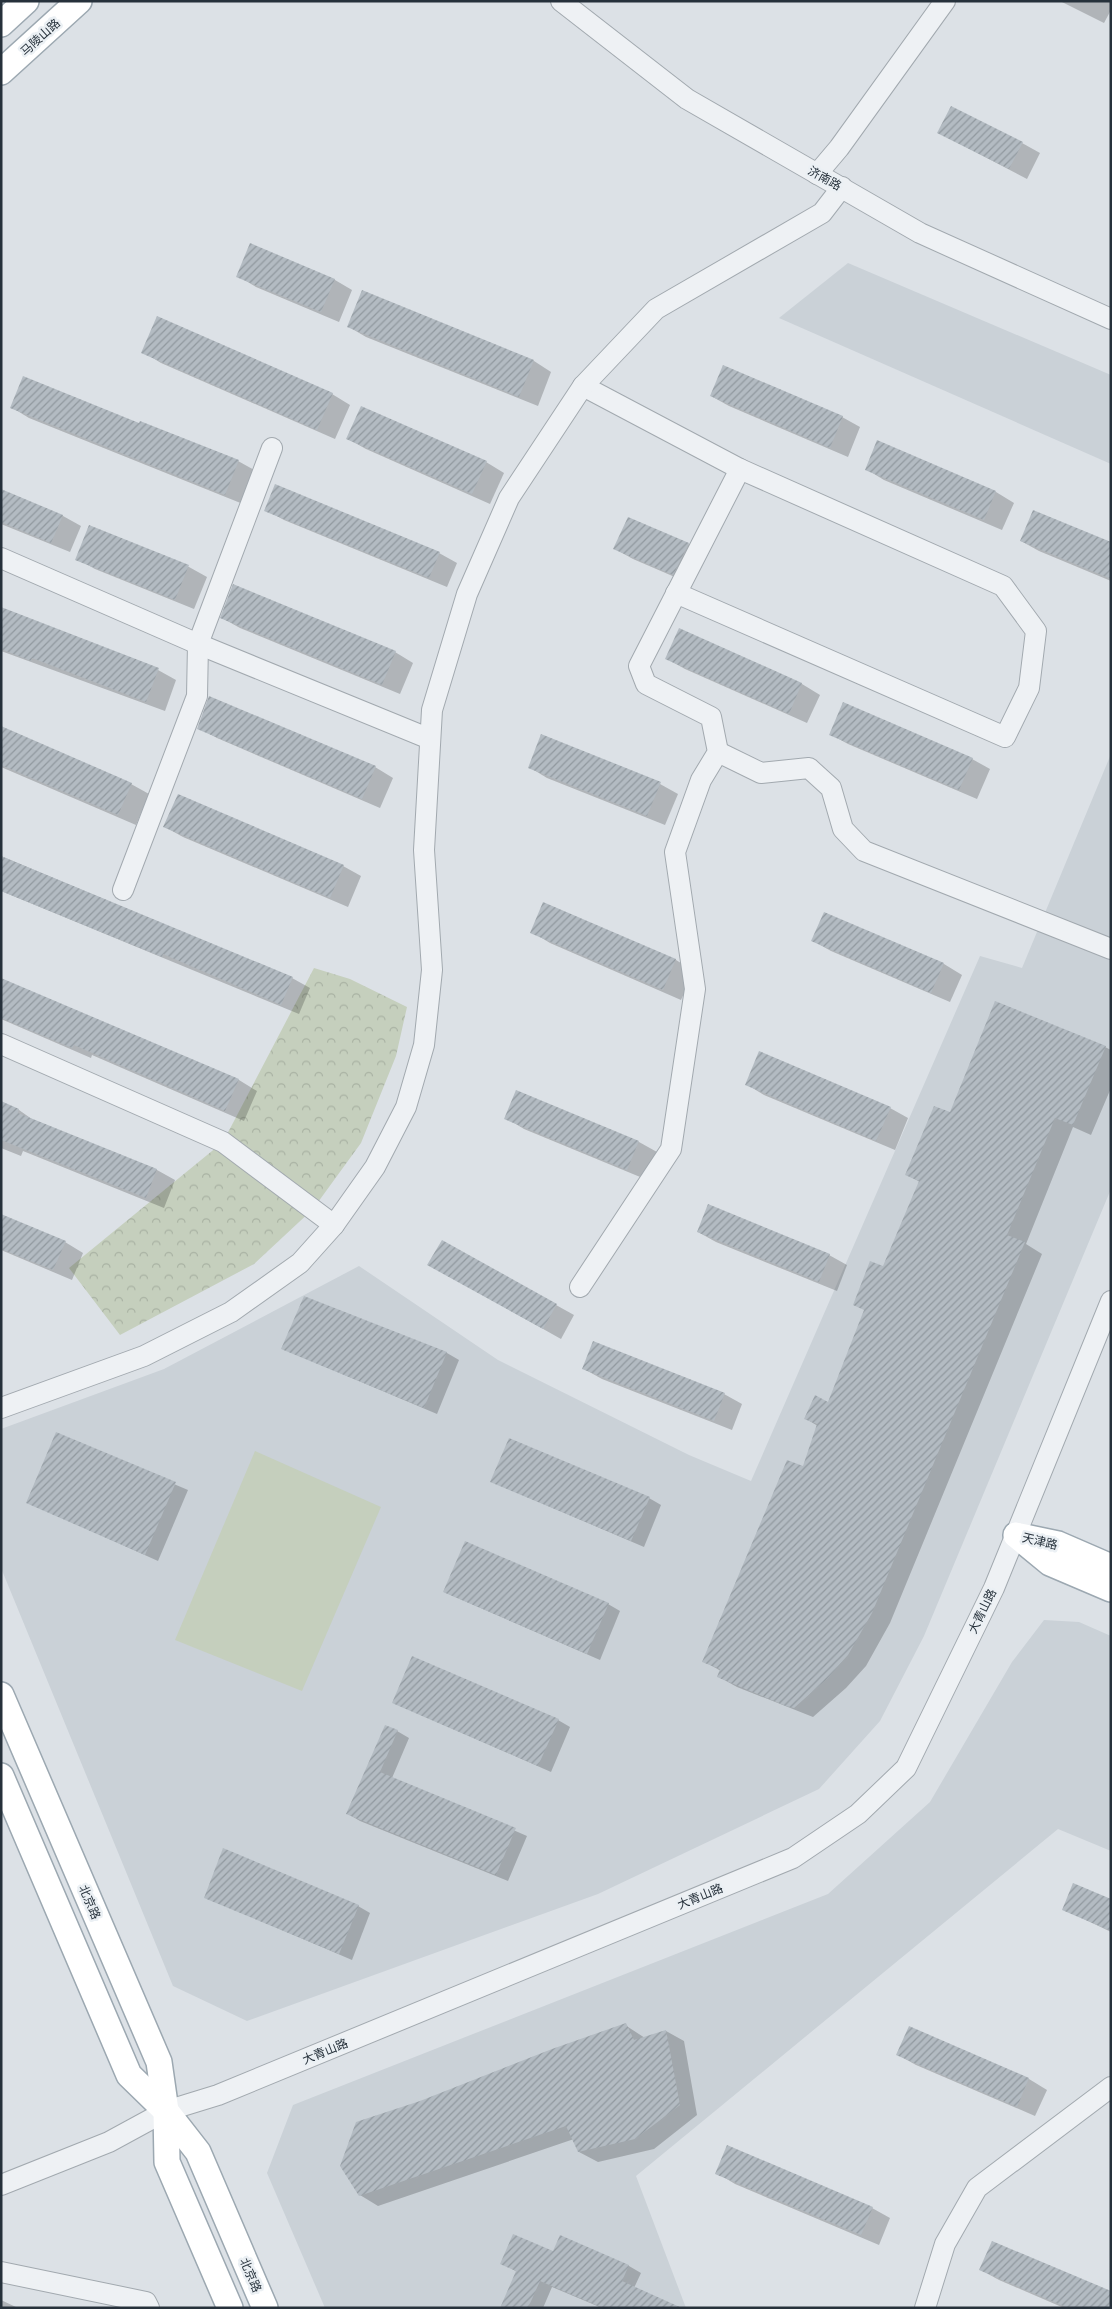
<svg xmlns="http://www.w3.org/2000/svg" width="1112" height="2309" viewBox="0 0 1112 2309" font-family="'Golos Text','Noto Sans SC',sans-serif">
<defs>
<pattern id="park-crowns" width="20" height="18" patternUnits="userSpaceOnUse" patternTransform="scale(1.25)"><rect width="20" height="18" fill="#c5cfbd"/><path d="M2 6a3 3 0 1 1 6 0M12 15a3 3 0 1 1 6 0" fill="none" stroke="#a9b2a3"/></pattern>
<pattern id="building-hatch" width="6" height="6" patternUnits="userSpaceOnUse" patternTransform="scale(1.25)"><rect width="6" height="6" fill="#b3bbc2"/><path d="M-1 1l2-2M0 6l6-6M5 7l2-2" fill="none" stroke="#91999f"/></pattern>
</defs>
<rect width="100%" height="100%" fill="#dce1e6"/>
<g fill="#cad1d7">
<polygon points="848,263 1111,375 1111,464 779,318"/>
<polygon points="1111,754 1111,1189 924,1636 880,1721 819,1789 598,1894 247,2021 173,1986 1,1568 1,1429 164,1369 359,1266 498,1360 689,1455 751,1481 980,956 1022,968"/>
<polygon points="1044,1620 1079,1622 1111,1636 1111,1851 1058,1829 636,2176 686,2308 325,2308 267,2173 293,2105 828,1894 930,1802 1012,1662"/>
</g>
<polygon fill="url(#park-crowns)" points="314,968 350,979 407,1007 396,1056 361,1143 313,1209 254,1264 120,1335 69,1268 223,1142"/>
<polygon fill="#c5cfbd" points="255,1451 381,1507 302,1691 175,1640"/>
<g fill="#0003">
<polygon points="1060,1 1111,1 1111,10 1104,23"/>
<polygon points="939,133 1022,143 1040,153 1027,179"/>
<polygon points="238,276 335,280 352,290 339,322 256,287"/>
<polygon points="362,292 534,361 551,372 538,406 366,337 349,327"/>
<polygon points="143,352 332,394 350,405 335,439 161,363"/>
<polygon points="711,396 842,417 860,427 848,457 729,406"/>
<polygon points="11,407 238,461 256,471 243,504 29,418"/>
<polygon points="348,439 486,462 504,473 490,504 366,449"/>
<polygon points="878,442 996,492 1014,503 1002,530 884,480 866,469"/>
<polygon points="1,490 63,516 81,526 70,552 1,524"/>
<polygon points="266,510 439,553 457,563 447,587 284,520"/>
<polygon points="90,527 189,567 207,577 194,609 95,569 77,559"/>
<polygon points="1021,541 1111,544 1111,581 1039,551"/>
<polygon points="688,544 706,554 691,584 633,559 615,549"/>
<polygon points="1,608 158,670 176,680 165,711 1,651"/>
<polygon points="222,618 395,652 413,663 400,694 240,628"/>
<polygon points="679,630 802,684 820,695 807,723 685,669 667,659"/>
<polygon points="1,727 131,784 149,794 136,825 1,767"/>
<polygon points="199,728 375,767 393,778 380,808 217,738"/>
<polygon points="830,734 972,759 990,769 977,799 848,744"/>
<polygon points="529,767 660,784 678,794 665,825 547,778"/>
<polygon points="165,827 343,866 361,876 348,907 183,837"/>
<polygon points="1,856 292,978 310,988 299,1014 1,891"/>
<polygon points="544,903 676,960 694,971 681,1000 550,943 532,932"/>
<polygon points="825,914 944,964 962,975 950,1002 831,951 813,941"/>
<polygon points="1,979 239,1080 257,1091 244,1121 92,1055 91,1058 1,1019"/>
<polygon points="1105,1047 1111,1050 1111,1088 1091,1135 1073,1127 1026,1244 1042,1254 890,1623 866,1666 846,1688 813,1717 737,1687 719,1677 721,1671 703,1661 803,1468 818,1426 806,1419 829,1404 920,1182 907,1175 950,1113"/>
<polygon points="746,1084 890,1108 908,1118 895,1150 764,1095"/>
<polygon points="517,1092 639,1142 657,1152 645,1179 524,1129 506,1118"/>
<polygon points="1,1102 19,1110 36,1122 157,1170 175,1180 164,1208 23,1151 21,1156 1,1148"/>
<polygon points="1,1215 65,1242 83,1253 72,1280 1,1250"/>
<polygon points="698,1232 829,1255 847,1265 837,1291 716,1242"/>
<polygon points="447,1275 556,1305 574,1315 561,1339"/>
<polygon points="304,1298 447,1353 459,1360 437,1414 283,1349"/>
<polygon points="584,1369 724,1394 742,1404 732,1430 602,1379"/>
<polygon points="56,1434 188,1490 158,1561 27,1502"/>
<polygon points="492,1482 649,1498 661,1505 644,1547"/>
<polygon points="444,1592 608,1604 620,1611 600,1660"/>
<polygon points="394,1703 558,1720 570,1727 551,1772"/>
<polygon points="397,1731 409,1738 392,1778 527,1836 508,1881 360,1821 348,1814"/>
<polygon points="205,1897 358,1906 370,1913 352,1960"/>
<polygon points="1111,1900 1111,1932 1063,1909"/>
<polygon points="625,2025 645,2038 666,2031 684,2041 697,2115 654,2149 598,2162 579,2152 574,2139 378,2206 360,2195 420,2102"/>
<polygon points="909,2028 1029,2079 1047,2090 1035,2116 916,2065 898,2055"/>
<polygon points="717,2173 872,2208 890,2218 879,2245 735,2184"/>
<polygon points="554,2253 629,2266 641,2273 634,2288 676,2308 602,2308 552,2287 543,2308 501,2308 517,2272 502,2263"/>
<polygon points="981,2270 1111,2308 1064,2308 999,2280"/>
<polygon points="1,2300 18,2308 1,2308"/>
</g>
<g fill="url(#building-hatch)">
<polygon points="951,106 1023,142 1009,169 937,133"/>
<polygon points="250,243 335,279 321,312 236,277"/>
<polygon points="362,290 534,360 519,397 347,327"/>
<polygon points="157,316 333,393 317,430 141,353"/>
<polygon points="723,365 843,416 830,448 710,396"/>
<polygon points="23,376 139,423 140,421 239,460 225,495 10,408"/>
<polygon points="361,406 487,461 472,494 346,439"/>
<polygon points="877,440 996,491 984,520 865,470"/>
<polygon points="275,484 440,552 429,578 264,511"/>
<polygon points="1,489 63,515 51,543 1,522"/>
<polygon points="1033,510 1111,542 1111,579 1020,541"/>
<polygon points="628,517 689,543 673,575 613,549"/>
<polygon points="89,525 189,565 175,600 75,560"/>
<polygon points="233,584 396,651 382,685 220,618"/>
<polygon points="1,607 159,668 146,702 32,658 31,661 1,649"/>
<polygon points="679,628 802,683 789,714 665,659"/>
<polygon points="209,696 376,766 362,799 197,729"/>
<polygon points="843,702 973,758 959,790 829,735"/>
<polygon points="1,726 132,783 118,815 1,765"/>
<polygon points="541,734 661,782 647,816 528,768"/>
<polygon points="178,794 344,865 330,898 163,827"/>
<polygon points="1,856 293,977 281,1005 163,954 162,957 1,891"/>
<polygon points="543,902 676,959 663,990 530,933"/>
<polygon points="824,912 944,963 931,993 811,941"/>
<polygon points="1,978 239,1079 225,1111 74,1045 72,1048 1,1018"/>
<polygon points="995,1001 1106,1046 1073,1125 1055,1118 1007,1235 1025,1242 872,1613 848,1655 828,1678 794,1708 786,1706 717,1677 720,1669 702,1662 787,1460 803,1466 817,1424 804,1419 815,1395 828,1402 864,1310 853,1305 870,1261 883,1266 919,1181 905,1175 934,1106 950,1112"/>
<polygon points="759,1051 891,1107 876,1141 745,1085"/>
<polygon points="516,1090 639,1141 627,1170 504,1119"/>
<polygon points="1,1101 19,1109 18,1113 157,1169 146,1198 1,1140"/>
<polygon points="708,1204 830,1254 819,1282 697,1232"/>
<polygon points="1,1214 66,1241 53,1270 1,1249"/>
<polygon points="442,1240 557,1304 543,1329 427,1265"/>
<polygon points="304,1296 447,1352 424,1408 281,1349"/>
<polygon points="593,1341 725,1393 714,1421 582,1369"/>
<polygon points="56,1432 176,1482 145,1555 26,1503"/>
<polygon points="509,1438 650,1497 631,1541 490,1482"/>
<polygon points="465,1541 609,1603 587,1654 443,1592"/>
<polygon points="412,1656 559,1719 538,1766 392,1703"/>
<polygon points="385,1725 398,1730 380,1772 516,1828 496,1875 346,1814"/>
<polygon points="223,1848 359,1905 339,1954 204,1898"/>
<polygon points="1073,1883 1111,1899 1111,1931 1062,1910"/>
<polygon points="626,2023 634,2040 666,2030 680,2105 635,2139 578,2152 566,2126 359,2196 340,2166 356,2122 420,2101 552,2049"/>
<polygon points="909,2026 1029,2078 1017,2107 896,2055"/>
<polygon points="727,2145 873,2207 861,2235 715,2174"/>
<polygon points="513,2234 553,2251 560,2235 629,2265 622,2281 682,2308 603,2308 540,2281 528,2308 500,2308 516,2271 500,2264"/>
<polygon points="992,2241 1111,2291 1111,2308 1068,2308 979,2270"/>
</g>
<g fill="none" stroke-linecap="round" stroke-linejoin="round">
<g stroke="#a2a9af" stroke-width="22">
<g id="minor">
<polyline points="561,1 687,99 920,233 1111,319"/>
<polyline points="817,174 839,148 945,1"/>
<polyline points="583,386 740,469 1003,586 1036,631 1029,688 1005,737 676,593"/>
<polyline points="1,558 198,644 430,739"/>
<polyline points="718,752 761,773 809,768 831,788 843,829 864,851 1111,949"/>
<polyline points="123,890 197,696 198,644 272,448"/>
<polyline points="1,1044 223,1142 334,1225"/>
<polyline points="580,1287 671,1149 695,989 675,852 701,780 718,752 711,717 646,684 639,666 740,469"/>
<polyline points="1,1408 144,1356 231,1312 300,1263 334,1225 375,1167 406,1107 424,1045 432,970 424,850 432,710 467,594 509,498 583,386 656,309 822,213 842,187"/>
<polyline points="1,2185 109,2142 166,2111 218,2095 793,1858 858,1814 906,1768 994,1588 1111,1301"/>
<polyline points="1,2272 146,2302 149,2308"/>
<polyline points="925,2308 945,2244 977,2188 1111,2087"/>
</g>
</g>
<g stroke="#9ca8b1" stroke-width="28">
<g id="major">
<polyline points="1,24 26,1"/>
<polyline points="1,72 79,1"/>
<polyline points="1016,1535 1050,1563 1111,1589"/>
<polyline points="1020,1536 1058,1544 1111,1567"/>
<polyline points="1,1695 159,2062 166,2111 167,2162 230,2308"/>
<polyline points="1,1776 129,2075 166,2111 198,2152 265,2308"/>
</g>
</g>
<use href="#minor" stroke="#eef1f4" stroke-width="20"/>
<use href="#major" stroke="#fff" stroke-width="25"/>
</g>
<g text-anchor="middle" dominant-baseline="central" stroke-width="5" stroke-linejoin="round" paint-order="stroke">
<g font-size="12" fill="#26313b" stroke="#ebf0f4">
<text transform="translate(40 37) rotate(-42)">马陵山路</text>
<text transform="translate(825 178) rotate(29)">济南路</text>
<text transform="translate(1040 1541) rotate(13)">天津路</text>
<text transform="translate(982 1611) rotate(-64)">大青山路</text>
<text transform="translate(700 1896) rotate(-22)">大青山路</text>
<text transform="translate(90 1902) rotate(67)">北京路</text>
<text transform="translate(325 2051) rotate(-22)">大青山路</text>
<text transform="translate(251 2275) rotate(67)">北京路</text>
</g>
</g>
<rect width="1112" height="2309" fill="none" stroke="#26313b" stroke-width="5"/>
</svg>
